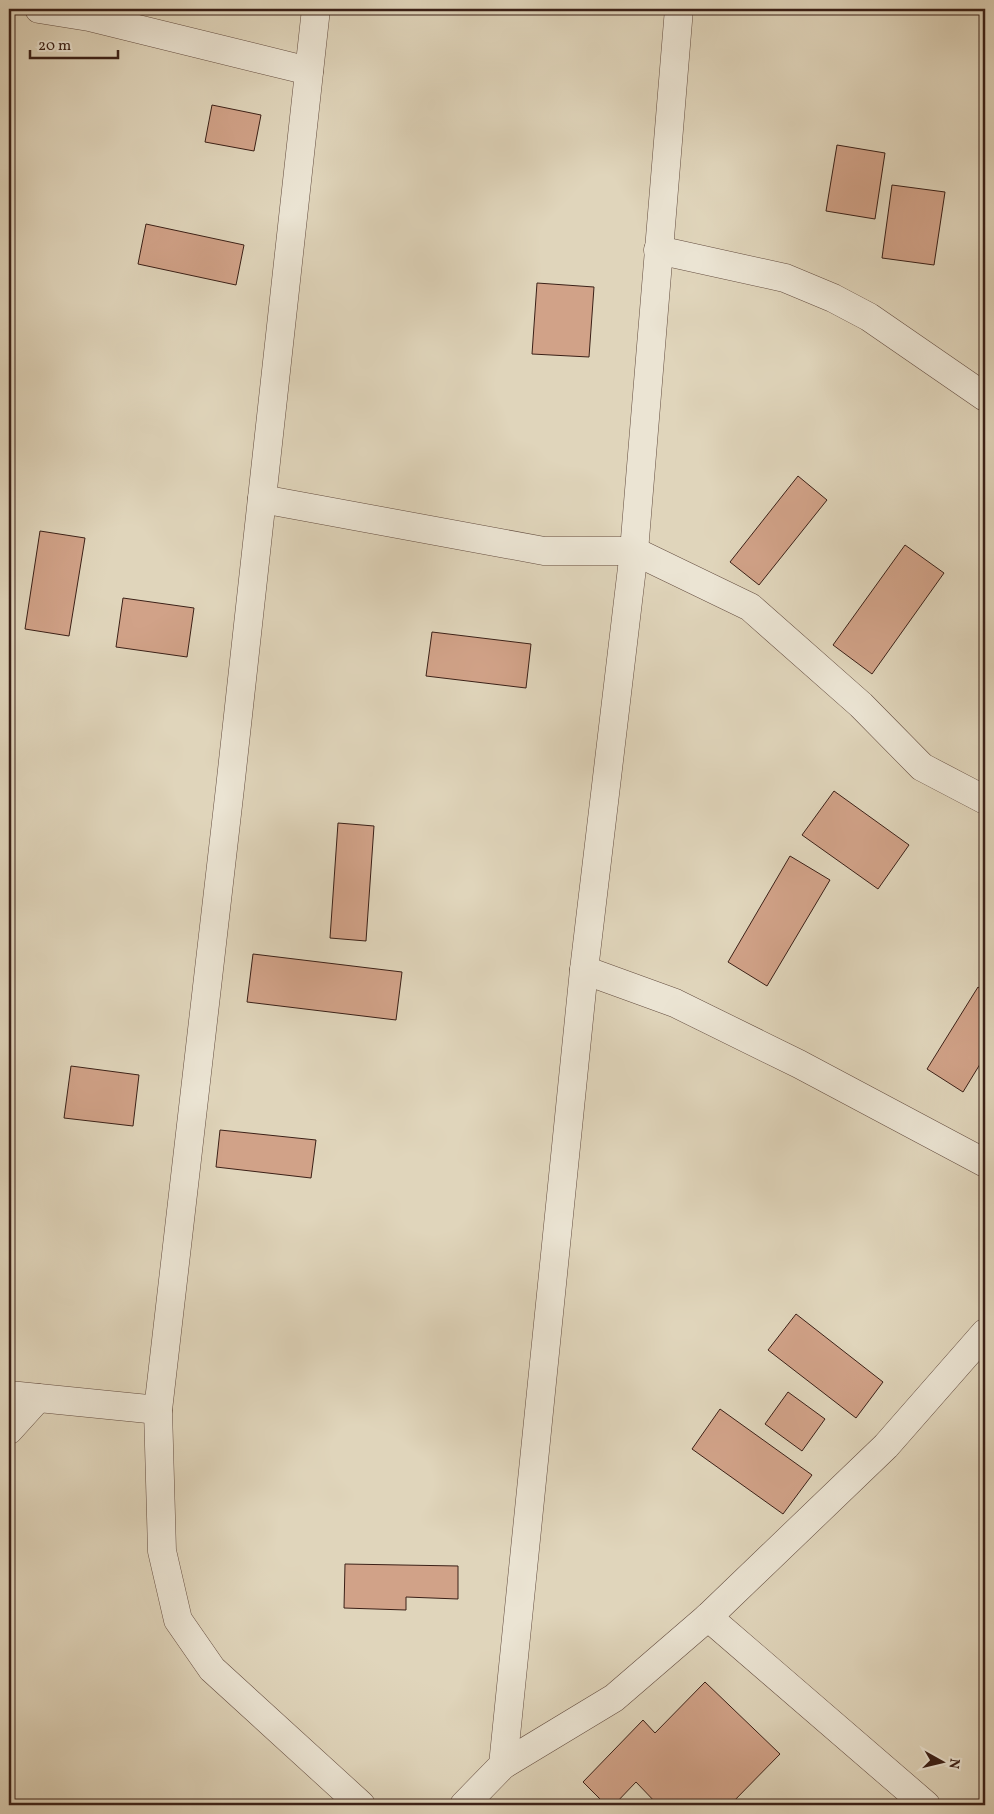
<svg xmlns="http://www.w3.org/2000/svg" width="994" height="1814" viewBox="0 0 994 1814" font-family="Vollkorn,serif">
<rect width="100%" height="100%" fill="#e0d5bb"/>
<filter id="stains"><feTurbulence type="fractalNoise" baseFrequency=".004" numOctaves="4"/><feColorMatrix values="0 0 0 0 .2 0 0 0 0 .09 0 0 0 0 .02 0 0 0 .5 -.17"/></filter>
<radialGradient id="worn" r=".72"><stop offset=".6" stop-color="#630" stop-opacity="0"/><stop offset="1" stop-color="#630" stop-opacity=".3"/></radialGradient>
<g fill="#d1a288" stroke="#3b2017">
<polygon points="212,105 261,115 254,151 205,142"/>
<polygon points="837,145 885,153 875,219 826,211"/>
<polygon points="892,185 945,192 934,265 882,258"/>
<polygon points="146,224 244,245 236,285 138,264"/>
<polygon points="537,283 594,287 589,357 532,354"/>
<polygon points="798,476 827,500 759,585 730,562"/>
<polygon points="40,531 85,538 69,636 25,629"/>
<polygon points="905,545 944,573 872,674 833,645"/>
<polygon points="123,598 194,608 187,657 116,647"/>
<polygon points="432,632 531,644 526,688 426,676"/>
<polygon points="834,791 909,845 878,889 802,835"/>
<polygon points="338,823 374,826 366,941 330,938"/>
<polygon points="790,856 830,880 767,986 728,962"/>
<polygon points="253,954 402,972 396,1020 247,1002"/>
<polygon points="978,987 985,992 985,1056 963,1092 927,1069"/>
<polygon points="71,1066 139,1075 133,1126 64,1118"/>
<polygon points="220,1130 316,1140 311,1178 216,1167"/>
<polygon points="796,1314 883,1382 856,1418 768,1350"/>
<polygon points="788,1392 825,1419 802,1451 765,1424"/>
<polygon points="720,1409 812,1475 783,1514 692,1449"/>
<polygon points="345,1564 458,1566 458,1599 406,1597 406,1610 344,1608"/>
<polygon points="705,1682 780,1754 730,1805 658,1805 636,1782 614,1805 606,1805 583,1782 643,1720 655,1733"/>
</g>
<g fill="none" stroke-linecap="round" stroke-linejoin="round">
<g stroke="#644d40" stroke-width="29">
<g id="minor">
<polyline points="39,9 89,17 309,71"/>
<polyline points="316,9 230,788 158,1410 162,1551 178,1620 212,1669 361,1805"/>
<polyline points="658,250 785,278 833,298 869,317 985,397"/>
<polyline points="262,499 544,551 634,551 750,607 861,705 922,767 985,800"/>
<polyline points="584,970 675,1003 799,1064 985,1163"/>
<polyline points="9,1395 158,1410"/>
<polyline points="9,1430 38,1398"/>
<polyline points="708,1617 926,1805"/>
<polyline points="503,1765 614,1698 708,1617 886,1446 985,1333"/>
<polyline points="464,1805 503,1765 584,970 634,551 679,9"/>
</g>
</g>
<use href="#minor" stroke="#ebe4d3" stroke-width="28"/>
</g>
<rect width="994" height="1814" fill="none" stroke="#e0d5bb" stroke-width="30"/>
<rect x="10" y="10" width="974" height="1794" fill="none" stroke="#3b2017" stroke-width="2.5"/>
<rect x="15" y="15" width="964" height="1784" fill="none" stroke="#3b2017"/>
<g transform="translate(942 1762) rotate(98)" stroke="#ebe4d3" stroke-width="4" paint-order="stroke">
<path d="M0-4L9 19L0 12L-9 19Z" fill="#3b2017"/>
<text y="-8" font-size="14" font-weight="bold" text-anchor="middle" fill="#3b2017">N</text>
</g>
<path d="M30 50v8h88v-8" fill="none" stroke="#3b2017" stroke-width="2.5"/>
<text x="38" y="50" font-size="15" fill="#3b2017" stroke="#ebe4d3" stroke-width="4" paint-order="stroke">20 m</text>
<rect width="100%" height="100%" filter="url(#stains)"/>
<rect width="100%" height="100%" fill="url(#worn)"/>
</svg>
